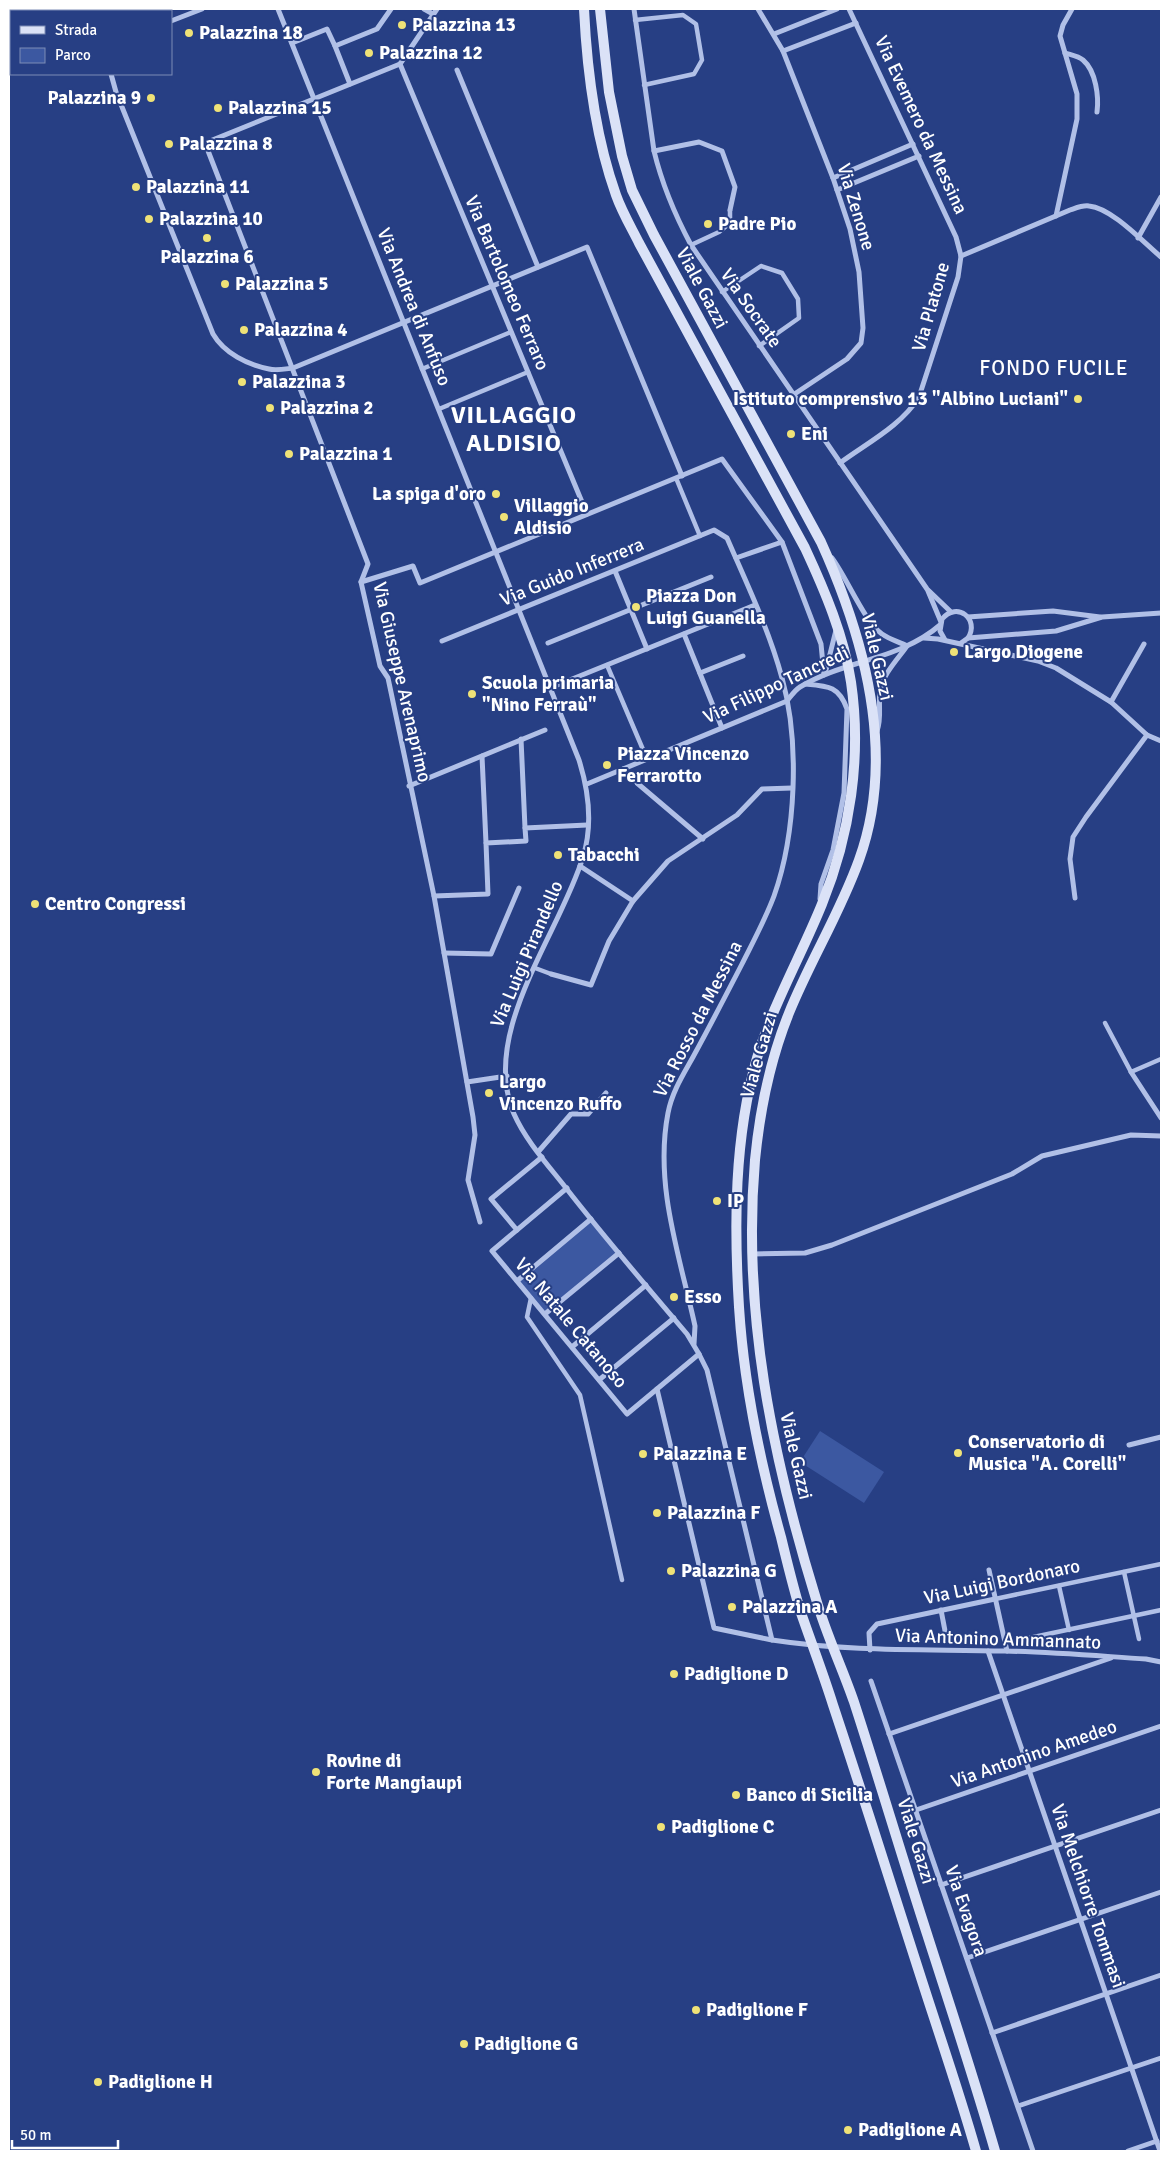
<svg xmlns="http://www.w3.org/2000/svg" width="1170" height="2160" viewBox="0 0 1170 2160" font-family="Signika,sans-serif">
<rect width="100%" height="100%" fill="#273f84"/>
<g fill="#3c58a1">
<polygon points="591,1219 619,1253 545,1314 517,1281"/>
<polygon points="820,1431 884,1472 864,1503 800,1462"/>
</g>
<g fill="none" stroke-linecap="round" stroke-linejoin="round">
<g stroke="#b1c0e7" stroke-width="4.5">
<polyline points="635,20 683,15 696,24 702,60 694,74 644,85"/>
<polyline points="691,245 719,232 730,223 730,210"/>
<polyline points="722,292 761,266 782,273 798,299 799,318 759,346"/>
<polyline points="422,369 511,332"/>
<polyline points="439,409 528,372"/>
<polyline points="676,478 700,536"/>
<polyline points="607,665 647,759"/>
<polyline points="623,769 637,783"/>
<polyline points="535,968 551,974"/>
<polyline points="1105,1023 1131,1072 1161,1059"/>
<polyline points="531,1298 527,1317 580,1395 622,1580"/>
<polyline points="1124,1572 1139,1639"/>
<polyline points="1059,1586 1069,1630"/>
<polyline points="995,1599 1161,1564"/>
<polyline points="1029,1638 1161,1610"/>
</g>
<g stroke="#b1c0e7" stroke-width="5">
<path d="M278,9L579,760C589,792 593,825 583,857C560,933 479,1033 514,1114C526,1141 548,1165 566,1188C605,1238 646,1286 687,1334L699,1354L707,1370L772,1640C850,1652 927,1649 1005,1651C1052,1652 1099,1656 1146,1659L1161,1662"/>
<polyline points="424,9 433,14"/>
<polyline points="437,9 400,64 205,143 368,564 361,582 380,666 388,678 434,896 473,1117 475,1135 468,1180 480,1222"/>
<path d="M634,9L654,151C662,184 675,215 691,245L927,589L951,612"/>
<polyline points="758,9 783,51 833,178 850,229 859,272 863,328 861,343 847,359 793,395"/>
<polyline points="171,21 202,9"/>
<polyline points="774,34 837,9"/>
<polyline points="292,43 327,29 335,46 377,29 391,9"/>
<polyline points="335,46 350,84"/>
<polyline points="783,51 856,23"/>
<path d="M1065,53C1071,55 1078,56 1083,60C1096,71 1099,97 1097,112"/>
<polyline points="400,64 587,514"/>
<polyline points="457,70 538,267"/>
<path d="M111,74L116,92L213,334C224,353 248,365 269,369C276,371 285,369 293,368L587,247L682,476"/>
<polyline points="654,151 699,142 722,151 735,187 730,210"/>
<polyline points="833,178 913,144"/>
<polyline points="837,190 919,156"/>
<polyline points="1056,216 1077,119 1077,94 1060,36 1063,25 1072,9"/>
<polyline points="1138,238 1161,197"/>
<path d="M961,256L1070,210C1076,208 1083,205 1089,206C1112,208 1144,243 1161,257"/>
<path d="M840,463C867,443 901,426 919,397L958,277L961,256L956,237L849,9"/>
<polyline points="736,558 782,542"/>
<path d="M832,558C847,578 864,621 882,634C889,639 899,642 907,646"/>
<polyline points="615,571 647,649"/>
<polyline points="361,582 413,566 420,583 722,459 782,542 821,644 824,675"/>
<polyline points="928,591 941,622"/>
<polyline points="968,617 1053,611 1100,617"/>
<polyline points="684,634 722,728"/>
<polyline points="924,638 938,639 1038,661 1056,668 1111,702 1147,735 1161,741"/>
<path d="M945,640L940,631L942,619C957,601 980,619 968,638"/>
<path d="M442,641L714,530L727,538C747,584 769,630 782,678C800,742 796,834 774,896C765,920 753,942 742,964C726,995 710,1026 693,1057C683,1075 672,1092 668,1113C654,1185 680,1257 695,1326L694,1344"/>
<polyline points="548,643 711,577"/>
<polyline points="961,643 968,638 1056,631 1102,617 1161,613"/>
<polyline points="826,670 836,630"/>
<polyline points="700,673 743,656"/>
<path d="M805,684C828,686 839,686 847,709L844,793L833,850L821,884L820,899"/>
<polyline points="550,688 755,605"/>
<polyline points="1111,702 1144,644"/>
<path d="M877,731C882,718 878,705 880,691C883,674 897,660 907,646"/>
<polyline points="521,739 525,828"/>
<polyline points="482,756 486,843"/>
<polyline points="637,783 703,839"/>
<path d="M587,784L787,701C791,696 795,690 800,687C844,660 900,660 940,625"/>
<polyline points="409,786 545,730"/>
<polyline points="580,866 633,901"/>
<polyline points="434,896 488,894 486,843 526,841 525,828 587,825"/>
<polyline points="1075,898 1070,859 1073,837 1086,817 1147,735"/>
<polyline points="444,953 491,954 519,888"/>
<polyline points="551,974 591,985 609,941 633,901 668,861 737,815 762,789 792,788"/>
<polyline points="1131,1072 1161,1118"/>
<polyline points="467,1082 507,1076"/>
<polyline points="538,1152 571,1114 588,1114 606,1093"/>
<polyline points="567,1188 492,1251 627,1414 699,1354"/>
<polyline points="517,1230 491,1199 542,1157"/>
<polyline points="753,1254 805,1253 832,1245 1012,1174 1042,1156 1131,1135 1161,1136"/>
<polyline points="517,1281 591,1219"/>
<polyline points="545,1314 619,1253"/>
<polyline points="572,1347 646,1285"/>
<polyline points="599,1380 674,1318"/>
<polyline points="657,1389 714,1628 772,1640"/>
<polyline points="1129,1445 1161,1437"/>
<polyline points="989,1570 1007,1651"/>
<polyline points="941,1610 946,1636"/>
<polyline points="870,1650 869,1633 877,1624 995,1599"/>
<polyline points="988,1651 1160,2151"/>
<polyline points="871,1681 1033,2151"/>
<polyline points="889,1734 1111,1658"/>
<polyline points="916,1810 1161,1726"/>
<polyline points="941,1885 1161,1810"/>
<polyline points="967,1958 1161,1892"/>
<polyline points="992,2033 1161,1975"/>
<polyline points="1018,2106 1161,2058"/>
<polyline points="1128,2151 1157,2141"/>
</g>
<g stroke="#dbe2f7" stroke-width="10">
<path d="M584,9C587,71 595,136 616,195C622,212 631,227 639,243L805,548C825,591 844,636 851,682C862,757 850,835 822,904C801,956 773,1004 757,1058C734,1138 734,1225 739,1307C744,1386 760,1462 781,1537C787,1562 793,1586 800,1610C811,1642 823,1673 833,1705C864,1798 893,1891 923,1984C941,2040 960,2095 976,2151"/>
<path d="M600,9L609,92L622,156L632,190L654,235L821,542C865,639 897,755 859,860C840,913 810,961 789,1013C770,1060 760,1109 755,1160C742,1311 772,1456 816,1599C826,1634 842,1667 854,1702C879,1779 902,1857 927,1934C950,2006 974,2078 995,2151"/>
</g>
</g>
<g fill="#efe277" stroke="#273f84" stroke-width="2">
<circle cx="402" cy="25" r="5"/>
<circle cx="189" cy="33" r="5"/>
<circle cx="369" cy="53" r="5"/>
<circle cx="151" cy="98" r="5"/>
<circle cx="218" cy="108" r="5"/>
<circle cx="169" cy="144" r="5"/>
<circle cx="136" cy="187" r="5"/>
<circle cx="149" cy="219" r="5"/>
<circle cx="708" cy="224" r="5"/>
<circle cx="207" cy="238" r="5"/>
<circle cx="225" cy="284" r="5"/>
<circle cx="244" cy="330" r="5"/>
<circle cx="242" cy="382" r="5"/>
<circle cx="1078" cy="399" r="5"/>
<circle cx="270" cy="408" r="5"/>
<circle cx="791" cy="434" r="5"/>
<circle cx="289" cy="454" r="5"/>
<circle cx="496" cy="494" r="5"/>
<circle cx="504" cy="517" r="5"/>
<circle cx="636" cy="607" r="5"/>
<circle cx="954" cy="652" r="5"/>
<circle cx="472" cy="694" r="5"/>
<circle cx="607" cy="765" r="5"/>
<circle cx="558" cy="855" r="5"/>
<circle cx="35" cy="904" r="5"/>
<circle cx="489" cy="1093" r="5"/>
<circle cx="717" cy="1201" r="5"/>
<circle cx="674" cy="1297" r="5"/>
<circle cx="958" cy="1453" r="5"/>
<circle cx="643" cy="1454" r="5"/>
<circle cx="657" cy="1513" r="5"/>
<circle cx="671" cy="1571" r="5"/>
<circle cx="732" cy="1607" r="5"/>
<circle cx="674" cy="1674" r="5"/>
<circle cx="316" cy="1772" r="5"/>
<circle cx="736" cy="1795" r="5"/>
<circle cx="661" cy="1827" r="5"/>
<circle cx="696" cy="2010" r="5"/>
<circle cx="464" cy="2044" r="5"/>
<circle cx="98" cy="2082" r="5"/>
<circle cx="848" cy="2130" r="5"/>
</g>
<g text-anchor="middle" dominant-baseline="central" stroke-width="4" stroke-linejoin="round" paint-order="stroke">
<g font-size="19" font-weight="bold" fill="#fff" stroke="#273f84" text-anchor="start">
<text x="412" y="25">Palazzina 13</text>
<text x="199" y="33">Palazzina 18</text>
<text x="379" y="53">Palazzina 12</text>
<text x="141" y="98" text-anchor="end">Palazzina 9</text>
<text x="228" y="108">Palazzina 15</text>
<text x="179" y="144">Palazzina 8</text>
<text x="146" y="187">Palazzina 11</text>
<text x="159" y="219">Palazzina 10</text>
<text x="718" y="224">Padre Pio</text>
<text x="207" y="257" text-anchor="middle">Palazzina 6</text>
<text x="235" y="284">Palazzina 5</text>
<text x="254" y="330">Palazzina 4</text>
<text x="252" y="382">Palazzina 3</text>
<text x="1068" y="399" text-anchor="end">Istituto comprensivo 13 "Albino Luciani"</text>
<text x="280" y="408">Palazzina 2</text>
<text x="801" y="434">Eni</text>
<text x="299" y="454">Palazzina 1</text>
<text x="486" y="494" text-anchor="end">La spiga d'oro</text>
<text x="514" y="506">Villaggio<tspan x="514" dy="22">Aldisio</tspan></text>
<text x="646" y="596">Piazza Don<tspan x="646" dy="22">Luigi Guanella</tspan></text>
<text x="964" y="652">Largo Diogene</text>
<text x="482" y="683">Scuola primaria<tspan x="482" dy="22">"Nino Ferraù"</tspan></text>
<text x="617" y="754">Piazza Vincenzo<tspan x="617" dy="22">Ferrarotto</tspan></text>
<text x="568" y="855">Tabacchi</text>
<text x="45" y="904">Centro Congressi</text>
<text x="499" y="1082">Largo<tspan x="499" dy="22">Vincenzo Ruffo</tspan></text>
<text x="727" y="1201">IP</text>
<text x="684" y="1297">Esso</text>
<text x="968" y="1442">Conservatorio di<tspan x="968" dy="22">Musica "A. Corelli"</tspan></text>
<text x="653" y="1454">Palazzina E</text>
<text x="667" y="1513">Palazzina F</text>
<text x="681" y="1571">Palazzina G</text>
<text x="742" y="1607">Palazzina A</text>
<text x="684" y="1674">Padiglione D</text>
<text x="326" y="1761">Rovine di<tspan x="326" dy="22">Forte Mangiaupi</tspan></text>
<text x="746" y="1795">Banco di Sicilia</text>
<text x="671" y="1827">Padiglione C</text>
<text x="706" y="2010">Padiglione F</text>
<text x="474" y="2044">Padiglione G</text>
<text x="108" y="2082">Padiglione H</text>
<text x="858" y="2130">Padiglione A</text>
</g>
<g font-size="19" fill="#fff" stroke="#273f84">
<text transform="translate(921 125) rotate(65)">Via Evemero da Messina</text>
<text transform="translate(856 207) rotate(73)">Via Zenone</text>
<text transform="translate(507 283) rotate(67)">Via Bartolomeo Ferraro</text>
<text transform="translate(702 288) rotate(62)">Viale Gazzi</text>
<text transform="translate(414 307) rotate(68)">Via Andrea di Anfuso</text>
<text transform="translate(931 307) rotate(-74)">Via Platone</text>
<text transform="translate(751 308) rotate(55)">Via Socrate</text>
<text transform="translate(572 572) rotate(-22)">Via Guido Inferrera</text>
<text transform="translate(877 657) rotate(77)">Viale Gazzi</text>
<text transform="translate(402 682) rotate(77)">Via Giuseppe Arenaprimo</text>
<text transform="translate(776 685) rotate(-25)">Via Filippo Tancredi</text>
<text transform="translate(527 954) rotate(-67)">Via Luigi Pirandello</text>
<text transform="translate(698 1019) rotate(-63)">Via Rosso da Messina</text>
<text transform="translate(759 1055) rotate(-74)">Viale Gazzi</text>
<text transform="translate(571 1323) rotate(50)">Via Natale Catanoso</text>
<text transform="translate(796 1456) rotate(77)">Viale Gazzi</text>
<text transform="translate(1002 1582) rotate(-12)">Via Luigi Bordonaro</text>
<text transform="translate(998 1639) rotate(2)">Via Antonino Ammannato</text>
<text transform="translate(1034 1754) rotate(-19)">Via Antonino Amedeo</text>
<text transform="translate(916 1841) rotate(73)">Viale Gazzi</text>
<text transform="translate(1088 1896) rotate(71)">Via Melchiorre Tommasi</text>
<text transform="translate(966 1911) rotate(71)">Via Evagora</text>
</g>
<g font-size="21" letter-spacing="1" fill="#fff" stroke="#273f84">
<text x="1054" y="368">FONDO FUCILE</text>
</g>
<g font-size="24" font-weight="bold" letter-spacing="1" fill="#fff" stroke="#273f84">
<text x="514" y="415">VILLAGGIO<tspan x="514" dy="28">ALDISIO</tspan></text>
</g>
</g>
<rect width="1170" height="2160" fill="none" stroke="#ffffff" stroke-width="20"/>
<rect x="10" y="10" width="162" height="65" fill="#273f84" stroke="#7d8cb5"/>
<rect x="20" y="26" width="25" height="8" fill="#dbe2f7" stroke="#7d8cb5"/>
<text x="55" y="35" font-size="15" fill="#ffffff">Strada</text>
<rect x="20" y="48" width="25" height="15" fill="#3c58a1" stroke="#7d8cb5"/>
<text x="55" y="60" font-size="15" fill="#ffffff">Parco</text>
<path d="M12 2140v8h106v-8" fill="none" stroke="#ffffff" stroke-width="2.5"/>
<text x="20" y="2140" font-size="15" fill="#ffffff" stroke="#273f84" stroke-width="4" paint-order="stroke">50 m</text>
</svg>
